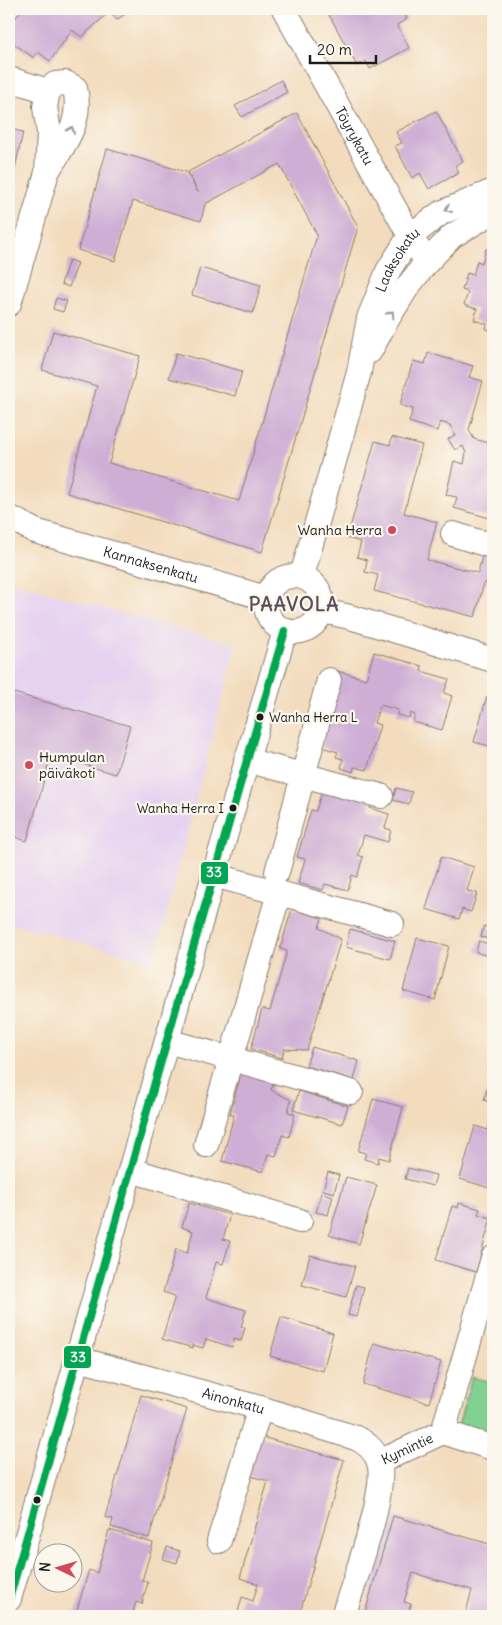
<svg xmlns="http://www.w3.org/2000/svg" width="502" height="1625" viewBox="0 0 502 1625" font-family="Delius,sans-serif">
<rect width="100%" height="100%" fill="#fbf7ec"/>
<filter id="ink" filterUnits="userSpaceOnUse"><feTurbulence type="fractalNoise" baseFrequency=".02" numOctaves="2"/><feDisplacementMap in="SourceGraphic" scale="10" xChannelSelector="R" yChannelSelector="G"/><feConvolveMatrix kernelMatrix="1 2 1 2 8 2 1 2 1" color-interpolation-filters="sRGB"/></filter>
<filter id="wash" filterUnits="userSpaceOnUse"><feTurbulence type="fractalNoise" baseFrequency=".0096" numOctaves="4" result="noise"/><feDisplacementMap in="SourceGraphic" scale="20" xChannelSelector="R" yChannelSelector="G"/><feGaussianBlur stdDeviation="1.12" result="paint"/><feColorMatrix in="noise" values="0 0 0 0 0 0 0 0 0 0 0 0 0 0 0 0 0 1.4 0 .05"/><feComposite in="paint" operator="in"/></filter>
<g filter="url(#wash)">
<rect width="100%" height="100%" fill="#f3dcbe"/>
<polygon fill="#e6d2f0" points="9,581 236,645 154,962 9,923"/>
<polygon fill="#81d192" stroke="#4e7657" points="472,1377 493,1382 493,1440 457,1429"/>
<g id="blocks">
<g fill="#cfaed5">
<polygon points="22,9 131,9 117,20 110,11 82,37 72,30 50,61 38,52 34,58 9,40 9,27"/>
<polygon points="326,9 410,9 403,12 407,19 397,25 409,48 370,69 366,61 357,66"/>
<polygon points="281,80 287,92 242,117 235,106"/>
<polygon points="436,111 463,161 455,166 459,173 429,189 420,173 412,178 395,146 402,143 396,132"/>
<polygon points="297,113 358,227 262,552 67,493 97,386 42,370 53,331 140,356 109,463 239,501 317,235 279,164 205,204 201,221 133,201 115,261 78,250 107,149 186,172 198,192 188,172"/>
<polygon points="9,129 23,132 10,191 9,191"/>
<polygon points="486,249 493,251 493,331 486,329 487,324 474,320 477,309 464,305 468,292 462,290 467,273 473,275 477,261 482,263"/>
<polygon points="69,260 78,263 69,287 61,284"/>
<polygon points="200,268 261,285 253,313 192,295"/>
<polygon points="56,298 67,301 63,312 53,309"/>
<polygon points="176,353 242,371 235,396 169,378"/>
<polygon points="428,353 473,366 469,377 483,381 469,430 474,439 493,444 493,519 454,508 457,497 446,495 454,461 464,464 466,453 463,446 455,450 448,439 455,435 450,425 440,422 437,431 409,422 413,409 400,405 413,361 425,364"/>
<polygon points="392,437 422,445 404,513 437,522 427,560 478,573 483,552 493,555 493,585 484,583 475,617 374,591 378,575 365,572 367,560 357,557 361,542 347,538 375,441 390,445"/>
<polygon points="374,652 422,666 421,671 449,679 444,693 452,696 442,730 413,722 415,715 410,713 409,718 397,715 398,710 380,705 374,723 380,725 367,770 354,767 353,772 341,768 343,759 336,757 338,752 322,747 324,718 337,671 366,679"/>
<polygon points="14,693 130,726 116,774 51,755 27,841 9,835 9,711"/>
<polygon points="487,696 493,698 493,747 474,742"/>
<polygon points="323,787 371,801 370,808 389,814 385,828 391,830 388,842 364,835 358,855 363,857 357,877 352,875 348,890 325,884 323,890 298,883 305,859 297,857 311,810 316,811"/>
<polygon points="396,788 412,792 409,804 393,800"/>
<polygon points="441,857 474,867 467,891 477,893 471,912 462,909 459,919 426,909"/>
<polygon points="292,909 322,918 319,928 341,939 307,1050 284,1049 282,1058 251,1049 262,1009 270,1011 287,951 280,949"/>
<polygon points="484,926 493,929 493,940 481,937"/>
<polygon points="350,929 395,941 390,959 346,947"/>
<polygon points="417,938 449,946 435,1000 403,991"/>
<polygon points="479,941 493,945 493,958 476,952"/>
<polygon points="312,1047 359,1061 354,1080 306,1066"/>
<polygon points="493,1069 493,1103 484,1100"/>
<polygon points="242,1070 275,1079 271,1090 291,1100 288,1112 295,1114 289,1137 282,1135 276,1156 268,1154 263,1172 222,1161 234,1115 230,1114"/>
<polygon points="299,1091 348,1106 342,1124 293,1110"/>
<polygon points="373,1099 403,1107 389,1160 379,1157 378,1163 364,1159 366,1153 358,1151"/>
<polygon points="490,1123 493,1124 493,1189 460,1179 475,1126 488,1130"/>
<polygon points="408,1168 436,1175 433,1186 405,1179"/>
<polygon points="328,1172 339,1175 334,1193 323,1190"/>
<polygon points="346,1177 377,1185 359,1244 329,1235"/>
<polygon points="322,1193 333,1196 328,1215 316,1212"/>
<polygon points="189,1203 230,1215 223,1239 230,1241 223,1264 216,1262 206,1298 246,1310 241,1327 245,1328 241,1341 234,1339 232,1347 206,1339 203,1348 193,1345 193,1348 162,1339 175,1296 163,1292 176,1249 187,1253 193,1231 182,1227"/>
<polygon points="459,1203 480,1209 478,1214 491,1218 476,1272 436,1260 452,1206 458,1208"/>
<polygon points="310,1255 355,1266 346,1297 302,1285"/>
<polygon points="356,1285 364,1287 357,1317 348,1315"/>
<polygon points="281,1317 333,1333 323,1371 270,1356"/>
<polygon points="374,1343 441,1362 429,1403 363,1384"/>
<polygon points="141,1395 187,1409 149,1538 111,1527 113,1519 105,1517"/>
<polygon points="258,1436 344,1460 299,1616 237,1616 242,1597 253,1601 258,1584 240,1578 268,1481 247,1475"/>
<polygon points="393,1516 493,1545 493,1580 491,1586 493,1587 493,1616 465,1616 472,1590 413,1573 404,1602 411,1604 407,1616 364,1616"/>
<polygon points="109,1530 153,1543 142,1581 148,1582 142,1604 136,1602 132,1616 75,1616 89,1570 97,1573"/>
<polygon points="167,1547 180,1551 177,1563 163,1559"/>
</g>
</g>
</g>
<g filter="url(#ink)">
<use href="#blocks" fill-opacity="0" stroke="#887c6d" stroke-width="1"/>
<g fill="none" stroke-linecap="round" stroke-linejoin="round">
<g stroke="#887c6d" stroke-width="26">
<g id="minor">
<path id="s1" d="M284,9L410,236L427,262"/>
<polyline points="9,79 48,91"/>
<path d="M9,304L47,172L49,132L45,107L48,91L55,84L66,83L75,88C83,123 64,144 47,172"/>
<polyline points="370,351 385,323 408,286 427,262 452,236 493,212"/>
<path id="s2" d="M9,517L35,531L266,598"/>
<polyline points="453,534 485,544 493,540"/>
<circle cx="294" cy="604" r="28"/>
<path id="s3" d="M302,576L359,372L369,318L388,271L410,236L441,213L493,191"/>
<polyline points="323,611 350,617 493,660"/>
<polyline points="246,760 381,796"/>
<polyline points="277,872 329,680"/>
<polyline points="214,875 392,924"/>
<polyline points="167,1041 351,1092"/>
<polyline points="206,1145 279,893"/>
<polyline points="131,1170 300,1221"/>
<path id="s4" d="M78,1359L260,1408L356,1438C367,1443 375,1451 379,1462C388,1490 353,1585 343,1616"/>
<polyline points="443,1432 493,1448"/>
<path id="s5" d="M379,1462L443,1432L493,1258"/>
<polyline points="219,1541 260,1408"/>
<path d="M9,1599C102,1276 189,953 285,631"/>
</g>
</g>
<use href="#minor" stroke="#fff" stroke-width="24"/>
<g stroke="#fbf7ec" stroke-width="11">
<path id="bus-1" d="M9,1599C102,1276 189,953 285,631"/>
</g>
<use href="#bus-1" stroke="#00a651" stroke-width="8"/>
</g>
<defs><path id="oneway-chevron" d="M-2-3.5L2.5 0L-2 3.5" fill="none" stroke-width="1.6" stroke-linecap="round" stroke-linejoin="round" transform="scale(1.25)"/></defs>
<g stroke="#999">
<use href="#oneway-chevron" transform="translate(71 130) rotate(-67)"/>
<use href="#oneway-chevron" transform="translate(448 209) rotate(157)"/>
<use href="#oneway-chevron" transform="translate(391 314) rotate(-58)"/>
</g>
</g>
<g fill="#d1495b" stroke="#fbf7ec" stroke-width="2">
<circle cx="392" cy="530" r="5"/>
<circle cx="29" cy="765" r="5"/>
</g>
<g fill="#1c1c1c" stroke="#fbf7ec" stroke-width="2">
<circle cx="260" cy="717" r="4.5"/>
<circle cx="233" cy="808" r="4.5"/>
<circle cx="37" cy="1500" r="4.5"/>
</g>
<g text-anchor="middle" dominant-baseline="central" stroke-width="4.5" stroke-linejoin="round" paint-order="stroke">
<g font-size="13" fill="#1c1c1c" stroke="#fbf7ec" text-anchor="start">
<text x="269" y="717">Wanha Herra L</text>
<text x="224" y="808" text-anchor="end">Wanha Herra I</text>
</g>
<g font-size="14" fill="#1c1c1c" stroke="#fbf7ec">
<text stroke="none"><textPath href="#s1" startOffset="145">Töyrykatu</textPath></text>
<text stroke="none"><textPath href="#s3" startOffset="332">Laaksokatu</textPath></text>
<text stroke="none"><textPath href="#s2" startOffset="150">Kannaksenkatu</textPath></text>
<text stroke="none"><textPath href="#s4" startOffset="161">Ainonkatu</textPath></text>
<text stroke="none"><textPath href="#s5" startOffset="31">Kymintie</textPath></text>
</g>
<g font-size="14" fill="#1c1c1c" stroke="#fbf7ec" text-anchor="end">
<text x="382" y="530">Wanha Herra</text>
<text x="39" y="757" text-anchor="start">Humpulan<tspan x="39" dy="16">päiväkoti</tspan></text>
</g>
<g font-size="19" font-weight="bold" letter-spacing="1" fill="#5b4f5d" stroke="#fbf7ec">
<text x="294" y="604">PAAVOLA</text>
</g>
</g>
<g stroke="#fbf7ec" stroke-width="2">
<rect x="200" y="861" width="29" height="24" rx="5" fill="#00a651"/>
<rect x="63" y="1345" width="29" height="24" rx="5" fill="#00a651"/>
</g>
<g font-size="14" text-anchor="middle" font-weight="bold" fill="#fff">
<text x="214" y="877">33</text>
<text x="78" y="1362">33</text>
</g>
<rect width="502" height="1625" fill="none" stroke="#fbf7ec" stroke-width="30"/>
<g transform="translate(58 1568) rotate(275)"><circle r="24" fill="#fbf7ec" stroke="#a29f99"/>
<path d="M0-4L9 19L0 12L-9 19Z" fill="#d1495b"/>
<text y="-8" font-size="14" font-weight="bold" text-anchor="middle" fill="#1c1c1c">N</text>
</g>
<path d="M310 55v8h66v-8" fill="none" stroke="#1c1c1c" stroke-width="2.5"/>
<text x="317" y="55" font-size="15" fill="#1c1c1c" stroke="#fbf7ec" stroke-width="4" paint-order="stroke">20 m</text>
</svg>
